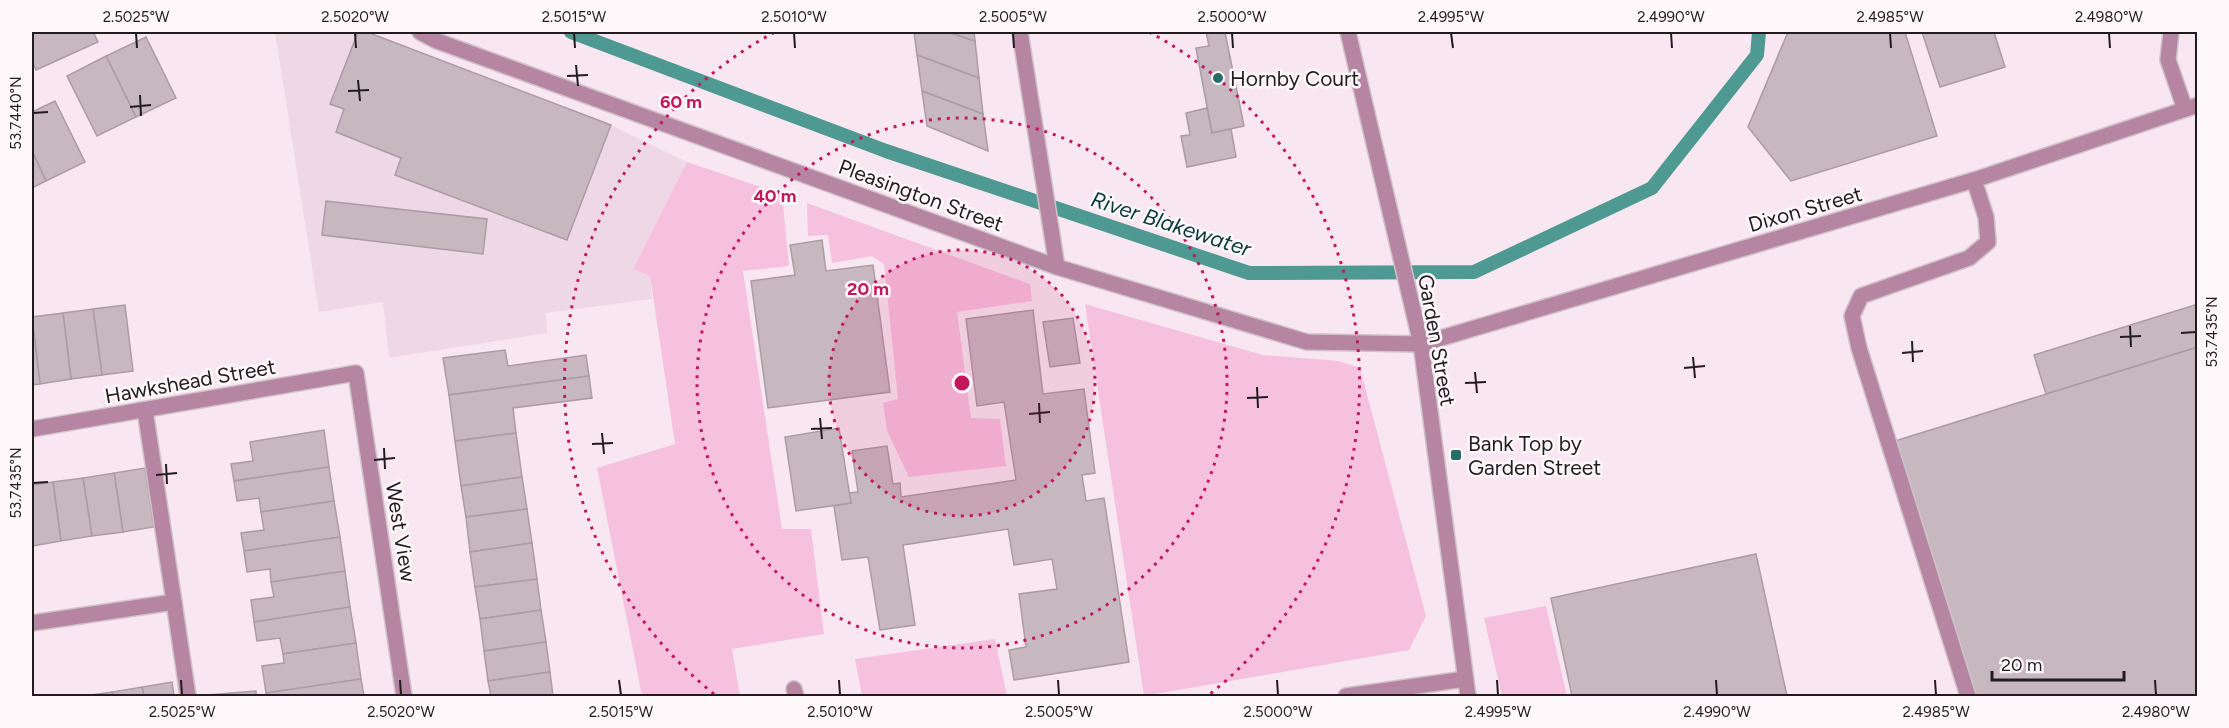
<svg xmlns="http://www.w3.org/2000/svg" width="2229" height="728" viewBox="0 0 2229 728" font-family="Figtree,sans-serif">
<rect width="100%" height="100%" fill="#f8e7f0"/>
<polygon fill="#efd8e5" points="275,32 367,32 611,125 687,162 633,269 650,276 652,299 546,313 547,333 389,358 383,302 319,312"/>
<g fill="#f6c1df">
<polygon points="687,162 782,194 789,266 743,271 782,529 811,529 824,634 732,649 740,696 642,696 597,468 675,444 650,276 633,269"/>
<polygon points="807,203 1030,284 1032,301 957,312 971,418 1000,419 1006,466 909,477 887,431 883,403 898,399 884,264 872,256 832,263 828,235 808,236"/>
<polygon points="1085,304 1263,355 1339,361 1360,368 1426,616 1409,650 1144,696"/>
<polygon points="1546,606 1567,696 1502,696 1484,618"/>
<polygon points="995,639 1007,696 862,696 855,659"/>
</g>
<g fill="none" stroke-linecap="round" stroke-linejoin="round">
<polyline stroke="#4e9992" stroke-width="14" points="571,32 886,151 1249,273 1474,272 1652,188 1757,55 1759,32"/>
</g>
<g fill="#c7b8c0" stroke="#ab9ba4" stroke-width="1.5">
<polygon points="32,32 93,32 98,42 36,70 32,61"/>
<polygon points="358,32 367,32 611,125 567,240 395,175 401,158 336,132 344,109 330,104"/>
<polygon points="914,32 948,32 975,41 979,78 917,55"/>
<polygon points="948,32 974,32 975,41"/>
<polygon points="1206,32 1225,32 1244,126 1212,133 1196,48 1209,46"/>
<polygon points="1788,32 1905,32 1937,136 1791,181 1748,127"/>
<polygon points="1922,32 1994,32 2005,67 1940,87"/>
<polygon points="146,37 176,98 136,117 106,56"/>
<polygon points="917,55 979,78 983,114 922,91"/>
<polygon points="106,56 136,117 97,136 67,76"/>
<polygon points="922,91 983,114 988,151 927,126"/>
<polygon points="55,101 85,162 46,181 32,151 32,112"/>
<polygon points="1207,108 1212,133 1231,129 1236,157 1187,167 1181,136 1190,135 1186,113"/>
<polygon points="32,151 46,181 32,188"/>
<polygon points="326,201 487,219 483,254 322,235"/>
<polygon points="822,240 826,271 873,265 890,392 768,408 751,281 795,275 790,245"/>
<polygon points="2198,304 2198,347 2046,394 2034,355"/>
<polygon points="125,305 133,371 102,375 93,309"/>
<polygon points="93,309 102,375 71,379 63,313"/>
<polygon points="1033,310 1043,394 1084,389 1095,473 1082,475 1086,501 1104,498 1129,662 1014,680 1009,650 1026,647 1019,594 1057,589 1052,559 1014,565 1008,529 903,545 915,625 880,630 868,557 842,560 834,506 851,503 849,493 858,492 852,451 887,446 893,484 900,483 901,497 1016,480 1004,402 977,406 966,319"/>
<polygon points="63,313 71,379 40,384 32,317"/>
<polygon points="32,318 40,384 32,385"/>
<polygon points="1073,318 1080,363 1050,367 1043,322"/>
<polygon points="2198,347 2198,696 1974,696 1895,441"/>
<polygon points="505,350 508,366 586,355 589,376 449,395 443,358"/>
<polygon points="589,376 592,398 513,408 516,433 455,441 449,395"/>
<polygon points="839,428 851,503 796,511 785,437"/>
<polygon points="324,430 329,467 234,481 231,464 253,461 250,442"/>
<polygon points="516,433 522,477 461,486 455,441"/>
<polygon points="329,467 334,501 261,512 259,498 237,501 234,481"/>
<polygon points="145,468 154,527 123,532 114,473"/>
<polygon points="114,473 123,532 92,536 83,478"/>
<polygon points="522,477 527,509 466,517 461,486"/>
<polygon points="83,478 92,536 61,541 53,482"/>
<polygon points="53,482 61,541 32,546 32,485"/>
<polygon points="334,501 340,537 244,551 241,533 264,530 261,512"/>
<polygon points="527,509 532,543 470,552 466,517"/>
<polygon points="340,537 345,571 271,582 270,569 247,572 244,551"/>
<polygon points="532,543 537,579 475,587 470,552"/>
<polygon points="1756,554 1787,696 1572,696 1551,598"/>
<polygon points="345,571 350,607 254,622 251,600 274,597 271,582"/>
<polygon points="537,579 541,610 480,619 475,587"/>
<polygon points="350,607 356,643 283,654 280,638 257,641 254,622"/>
<polygon points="541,610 546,642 484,651 480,619"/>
<polygon points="546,642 550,672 488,681 484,651"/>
<polygon points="356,643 361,679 266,693 262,666 284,663 283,654"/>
<polygon points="550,672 553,696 491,696 488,681"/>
<polygon points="361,679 364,696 267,696 266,693"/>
<polygon points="172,682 174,696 144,696 142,687"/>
<polygon points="142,687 144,696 113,696 112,692"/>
<polygon points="256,691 256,696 208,696 208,695"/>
<polygon points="112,692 113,696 83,696"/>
</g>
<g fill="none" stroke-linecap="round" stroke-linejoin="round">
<g stroke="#d1c2ca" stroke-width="18">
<g id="minor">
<polyline points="420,32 437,41 1057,267 1307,342 1421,344 1974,180 2198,105"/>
<polyline points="1020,32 1057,267"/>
<polyline points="1348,32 1421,344 1468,696"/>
<polyline points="2171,32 2168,60 2185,109"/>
<polyline points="32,429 356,373 404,696"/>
<polyline points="174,602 188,696"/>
<polyline points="32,623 174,602 145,410"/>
<polyline points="794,689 796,696"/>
<polyline points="1346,696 1465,679"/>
<polyline points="1968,696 1859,348 1852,316 1861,296 1969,258 1988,242 1986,217 1974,180"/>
</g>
</g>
<use href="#minor" stroke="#b685a2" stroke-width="15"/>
</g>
<path fill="none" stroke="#221c1f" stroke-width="2" d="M136,33L137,48M355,33L356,48M574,33L575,48M794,33L795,48M1013,33L1014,48M1232,33L1233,48M1451,33L1453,48M1671,33L1672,48M1890,33L1891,48M2109,33L2110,48M576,65L578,86M567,76L588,75M358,80L360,101M348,91L369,90M140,95L141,116M130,107L151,105M33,113L48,112M2130,326L2131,347M2181,333L2196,332M2120,337L2141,336M1912,341L1913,362M1902,353L1923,351M1693,357L1695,378M1684,368L1705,366M1475,372L1477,393M1465,383L1486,382M1257,387L1258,408M1247,398L1268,397M1039,403L1040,423M1029,414L1050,412M820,418L822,439M811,429L832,428M602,433L604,454M592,444L613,443M384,448L385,469M374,460L395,458M166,464L167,484M156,475L177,473M33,483L48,482M181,680L182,695M400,680L401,695M619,680L621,695M839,680L840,695M1058,680L1059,695M1277,680L1278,695M1497,680L1498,695M1716,680L1717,695M1935,680L1936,695M2155,680L2156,695"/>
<circle cx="962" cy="383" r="133" fill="#c2185b" fill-opacity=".12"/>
<g fill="none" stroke="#c2185b" stroke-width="3" stroke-dasharray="3 6">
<circle cx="962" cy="383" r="133"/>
<circle cx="962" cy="383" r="265"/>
<path d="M714 694A398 398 0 0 1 775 32M1149 32A398 398 0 0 1 1210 694"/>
</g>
<g fill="#246e67" stroke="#fff8fb" stroke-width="2">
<circle cx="1218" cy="78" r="6"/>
<rect x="1450" y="449" width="12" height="12" rx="3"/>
</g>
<g text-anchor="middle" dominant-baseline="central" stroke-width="5" stroke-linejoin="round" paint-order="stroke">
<g font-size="21" fill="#221c1f" stroke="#fff8fb" text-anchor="start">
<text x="1230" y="78">Hornby Court</text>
<text x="1468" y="443">Bank Top by<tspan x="1468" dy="24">Garden Street</tspan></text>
</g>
<g font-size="21" fill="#221c1f" stroke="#fff8fb">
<text transform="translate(921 195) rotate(20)">Pleasington Street</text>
<text transform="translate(1805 209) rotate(-16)">Dixon Street</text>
<text transform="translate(1437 340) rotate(80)">Garden Street</text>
<text transform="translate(190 381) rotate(-10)">Hawkshead Street</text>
<text transform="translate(401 532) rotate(81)">West View</text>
</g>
<g font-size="22" font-style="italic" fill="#073c38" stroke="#fff8fb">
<text transform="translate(1171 224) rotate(18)">River Blakewater</text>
</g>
</g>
<circle cx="962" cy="383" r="9" fill="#c2185b" stroke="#fff8fb" stroke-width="3"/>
<g font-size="18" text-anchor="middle" font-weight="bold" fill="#c2185b" stroke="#fff8fb" stroke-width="5" stroke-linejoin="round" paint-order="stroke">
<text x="681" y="108">60 m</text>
<text x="775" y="202">40 m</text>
<text x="868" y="295">20 m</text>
</g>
<rect width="2229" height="728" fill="none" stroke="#fff8fb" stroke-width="66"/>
<path d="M1992 671v9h132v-9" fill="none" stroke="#221c1f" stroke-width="3"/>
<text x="2001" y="671" font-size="18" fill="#221c1f" stroke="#fff8fb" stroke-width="4.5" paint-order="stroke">20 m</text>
<rect x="33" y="33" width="2163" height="662" fill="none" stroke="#221c1f" stroke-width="2"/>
<g font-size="15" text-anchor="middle" fill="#221c1f">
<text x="136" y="22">2.5025°W</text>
<text x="355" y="22">2.5020°W</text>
<text x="574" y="22">2.5015°W</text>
<text x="794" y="22">2.5010°W</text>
<text x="1013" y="22">2.5005°W</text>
<text x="1232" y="22">2.5000°W</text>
<text x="1451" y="22">2.4995°W</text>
<text x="1671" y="22">2.4990°W</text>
<text x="1890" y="22">2.4985°W</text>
<text x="2109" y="22">2.4980°W</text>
<text transform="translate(16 113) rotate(-90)" y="5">53.7440°N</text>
<text transform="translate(2212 332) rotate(-90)" y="5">53.7435°N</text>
<text transform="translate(16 483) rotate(-90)" y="5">53.7435°N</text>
<text x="182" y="717">2.5025°W</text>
<text x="401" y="717">2.5020°W</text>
<text x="621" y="717">2.5015°W</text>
<text x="840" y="717">2.5010°W</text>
<text x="1059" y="717">2.5005°W</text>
<text x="1278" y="717">2.5000°W</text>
<text x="1498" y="717">2.4995°W</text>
<text x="1717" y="717">2.4990°W</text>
<text x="1936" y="717">2.4985°W</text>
<text x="2156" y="717">2.4980°W</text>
</g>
</svg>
